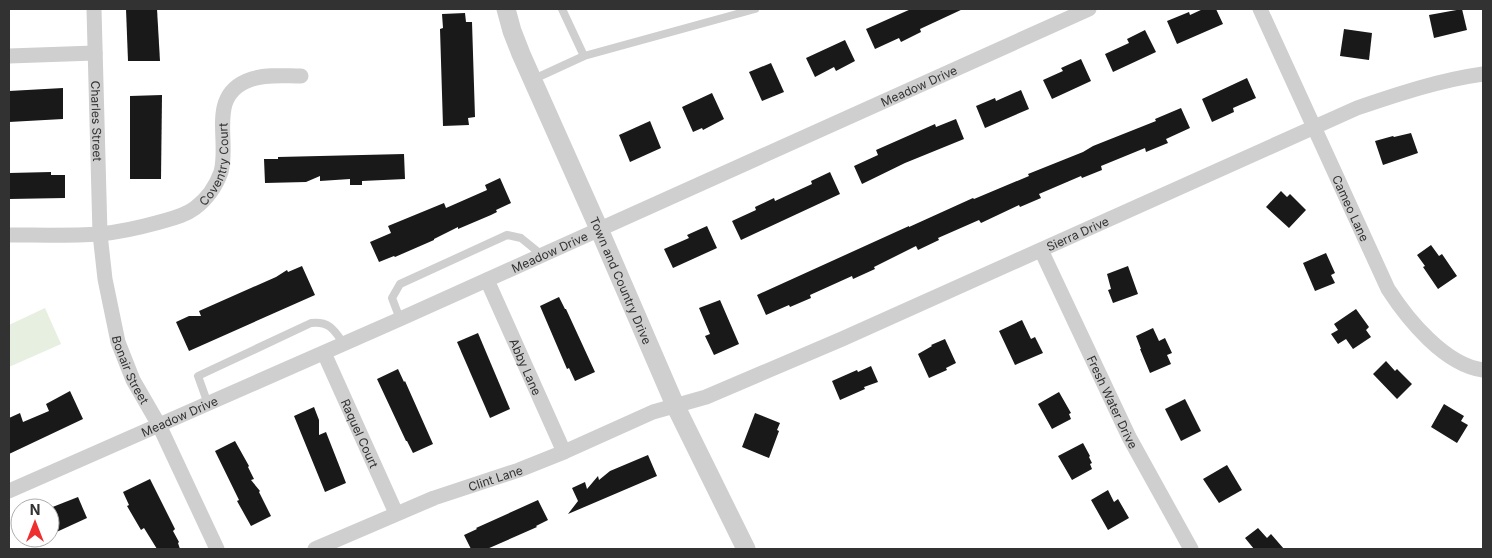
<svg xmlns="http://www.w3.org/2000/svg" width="1492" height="558" viewBox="0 0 1492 558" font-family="Inter,sans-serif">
<rect width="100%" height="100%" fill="#fff"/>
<polygon fill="#e7efe0" points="45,308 61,344 9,367 9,325"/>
<g fill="#191919">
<polygon points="126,9 157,9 160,61 128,61"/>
<polygon points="911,9 963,9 920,29 921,32 901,42 899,38 875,49 866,29"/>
<polygon points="1203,9 1216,9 1223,24 1177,44 1167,21 1189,12 1190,15"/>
<polygon points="1462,9 1467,30 1434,38 1429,15"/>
<polygon points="465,13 466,22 472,22 475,117 468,118 469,125 443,126 440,29 443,28 442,14"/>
<polygon points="1344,29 1372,33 1369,60 1340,56"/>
<polygon points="1145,30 1156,52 1113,72 1105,54 1129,43 1127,39"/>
<polygon points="845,40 855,61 836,71 834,67 815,77 806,58"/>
<polygon points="1081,59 1091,81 1052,99 1043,80 1063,71 1061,68"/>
<polygon points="771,63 784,92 762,101 749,72"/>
<polygon points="1247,78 1256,98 1233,108 1234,112 1212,122 1202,99"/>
<polygon points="63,88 63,119 9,122 9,91"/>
<polygon points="1021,90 1029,109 985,128 976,106 995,98 996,101"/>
<polygon points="712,93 724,119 703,130 702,128 693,132 682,107"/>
<polygon points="162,95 161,179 130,179 130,96"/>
<polygon points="1181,108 1190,128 1166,139 1168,143 1146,152 1145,148 1101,166 1102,170 1082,178 1081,176 1039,194 1041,198 1020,207 1019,205 981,223 979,220 938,238 939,240 918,250 916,246 874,267 875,269 853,279 852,276 810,295 811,298 790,307 789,305 766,315 757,295 909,226 909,227 973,198 974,199 1029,176 1028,174 1083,152 1093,146 1156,121 1155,119"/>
<polygon points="956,119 964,139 905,163 862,184 854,166 878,155 876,150 935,124 936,127"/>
<polygon points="650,121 661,148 630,162 619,135"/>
<polygon points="1411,133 1418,153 1383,165 1375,141 1393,136 1394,137"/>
<polygon points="404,154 405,179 362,181 362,185 350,185 350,179 320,181 320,176 306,182 265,183 264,159 278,159 278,157"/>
<polygon points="51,172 51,175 65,175 65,198 9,199 9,173"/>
<polygon points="830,172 840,194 741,240 732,221 756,210 755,207 774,198 775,201 812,184 811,181"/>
<polygon points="500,178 511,203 496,210 497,212 491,215 458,229 458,227 434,239 434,240 395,257 394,256 379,262 370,242 391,233 388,226 444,203 446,208 487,190 485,185"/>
<polygon points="1281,191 1287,197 1290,194 1306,210 1289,228 1266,207"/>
<polygon points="707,226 717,248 673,268 664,249 689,238 687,235"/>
<polygon points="1431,245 1439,256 1442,254 1457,276 1438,289 1423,267 1425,266 1417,255"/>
<polygon points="1326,253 1335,273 1331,275 1335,283 1315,291 1303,263"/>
<polygon points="302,266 315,295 189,351 176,322 189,316 201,316 199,311 276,277 287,270 288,272"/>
<polygon points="1128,266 1138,294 1113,303 1108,290 1111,289 1107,274"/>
<polygon points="559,297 565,309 566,309 595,372 575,381 569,368 567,369 540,306"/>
<polygon points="720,300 739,344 714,355 705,336 710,334 699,308"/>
<polygon points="1356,309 1369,327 1366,330 1371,337 1353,349 1346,339 1338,344 1331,334 1338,330 1334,324"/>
<polygon points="1022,320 1031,339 1035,337 1043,353 1015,365 999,331"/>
<polygon points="1153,328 1159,341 1165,338 1172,353 1167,355 1171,364 1150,373 1140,349 1141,349 1136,336"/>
<polygon points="478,333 510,409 490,418 457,342"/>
<polygon points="945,339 956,363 946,368 947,370 929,378 918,354 932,346 931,345"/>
<polygon points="1386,361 1395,371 1397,369 1412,384 1397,399 1373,374"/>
<polygon points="871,366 878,382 864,387 865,389 840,400 832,381 857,370 858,372"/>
<polygon points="398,369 404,382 405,381 433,444 413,453 407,441 406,441 377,379"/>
<polygon points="70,391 83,419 9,454 9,418 20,413 23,422 49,411 46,404"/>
<polygon points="1059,392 1071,413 1069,414 1071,419 1052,429 1038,404"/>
<polygon points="1185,399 1201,431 1181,441 1165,409"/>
<polygon points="1444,404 1464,416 1461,421 1468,425 1457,443 1431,427"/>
<polygon points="314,407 319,420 319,435 326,432 346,483 325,492 294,416"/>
<polygon points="755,413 780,423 777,430 779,431 769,458 742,447"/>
<polygon points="235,441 249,466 248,467 254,479 251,480 260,491 259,492 271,516 251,526 237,501 239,500 215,451"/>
<polygon points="1083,443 1090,456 1089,457 1092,463 1090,464 1092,469 1072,480 1058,456"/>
<polygon points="648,455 657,476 568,514 578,501 572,488 585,482 587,489 598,476 599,480 610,471"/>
<polygon points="1227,465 1242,490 1219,503 1203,479"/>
<polygon points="150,479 175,529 173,531 179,542 178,543 180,549 157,549 144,528 141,530 127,506 129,505 123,492"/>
<polygon points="1108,490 1114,502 1118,499 1129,518 1108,530 1091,500"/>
<polygon points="78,497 87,518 50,535 50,508"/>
<polygon points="538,500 548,520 536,526 537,527 487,549 471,549 464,535 477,529 476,528"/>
<polygon points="1258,528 1267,538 1271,534 1284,549 1254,549 1245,538"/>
</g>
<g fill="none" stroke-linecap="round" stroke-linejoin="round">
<g stroke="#cfcfcf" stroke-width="8">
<polyline points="562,9 584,56"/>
<polyline points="534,79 584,56 755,9"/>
<polyline points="400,319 392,298 400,284 507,235 521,238 542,255"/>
<path d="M208,404L198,376L311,323C330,321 334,330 344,344"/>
</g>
<g stroke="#cfcfcf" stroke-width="15">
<path id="s1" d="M94,9L100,234L105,279L118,342L133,380L159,425L217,549"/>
<path id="s2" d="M1260,9L1388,289C1408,320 1445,365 1483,370"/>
<polyline points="9,56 95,53"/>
<path id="s3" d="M9,235C39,235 70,236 100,234C119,232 138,228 156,223C169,219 183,217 195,208C207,199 216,186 221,172C230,139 206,94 252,79C267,74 285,76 301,76"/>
<path id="s4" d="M1041,250L1129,437L1191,549"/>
<path id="s5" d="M487,280L564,452"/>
<path id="s6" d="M324,353L396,513"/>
<path id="s7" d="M9,491L400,319L1089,9"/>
<path id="s8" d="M315,549L434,498L519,470L564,452L653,412L706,397L842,339L1357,108C1398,94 1440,80 1483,74"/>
</g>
<path stroke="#cfcfcf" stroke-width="19" id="s9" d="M506,9L512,31L521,54L599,229L675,405L746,549"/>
</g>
<g text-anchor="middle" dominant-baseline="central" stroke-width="5" stroke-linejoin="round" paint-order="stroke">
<g font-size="12" fill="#323232" stroke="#fff">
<text stroke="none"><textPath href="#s7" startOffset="996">Meadow Drive</textPath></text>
<text stroke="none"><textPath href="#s1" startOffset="112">Charles Street</textPath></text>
<text stroke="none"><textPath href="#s3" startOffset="241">Coventry Court</textPath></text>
<text stroke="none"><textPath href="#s2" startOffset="219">Cameo Lane</textPath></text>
<text stroke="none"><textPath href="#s8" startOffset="826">Sierra Drive</textPath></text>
<text stroke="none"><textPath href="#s7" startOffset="591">Meadow Drive</textPath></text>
<text stroke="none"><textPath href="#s9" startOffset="295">Town and Country Drive</textPath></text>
<text stroke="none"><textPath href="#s5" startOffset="95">Abby Lane</textPath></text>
<text stroke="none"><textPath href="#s1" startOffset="365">Bonair Street</textPath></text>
<text stroke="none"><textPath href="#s4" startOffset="168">Fresh Water Drive</textPath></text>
<text stroke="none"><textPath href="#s7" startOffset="186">Meadow Drive</textPath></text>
<text stroke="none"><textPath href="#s6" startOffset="88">Raquel Court</textPath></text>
<text stroke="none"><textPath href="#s8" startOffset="194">Clint Lane</textPath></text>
</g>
</g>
<rect width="1492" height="558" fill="none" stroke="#323232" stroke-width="20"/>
<g transform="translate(35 523)"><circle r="24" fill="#ffffff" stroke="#adadad"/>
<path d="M0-4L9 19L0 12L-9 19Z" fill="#ee2e2f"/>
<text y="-8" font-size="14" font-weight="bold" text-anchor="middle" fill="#323232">N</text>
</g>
</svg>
